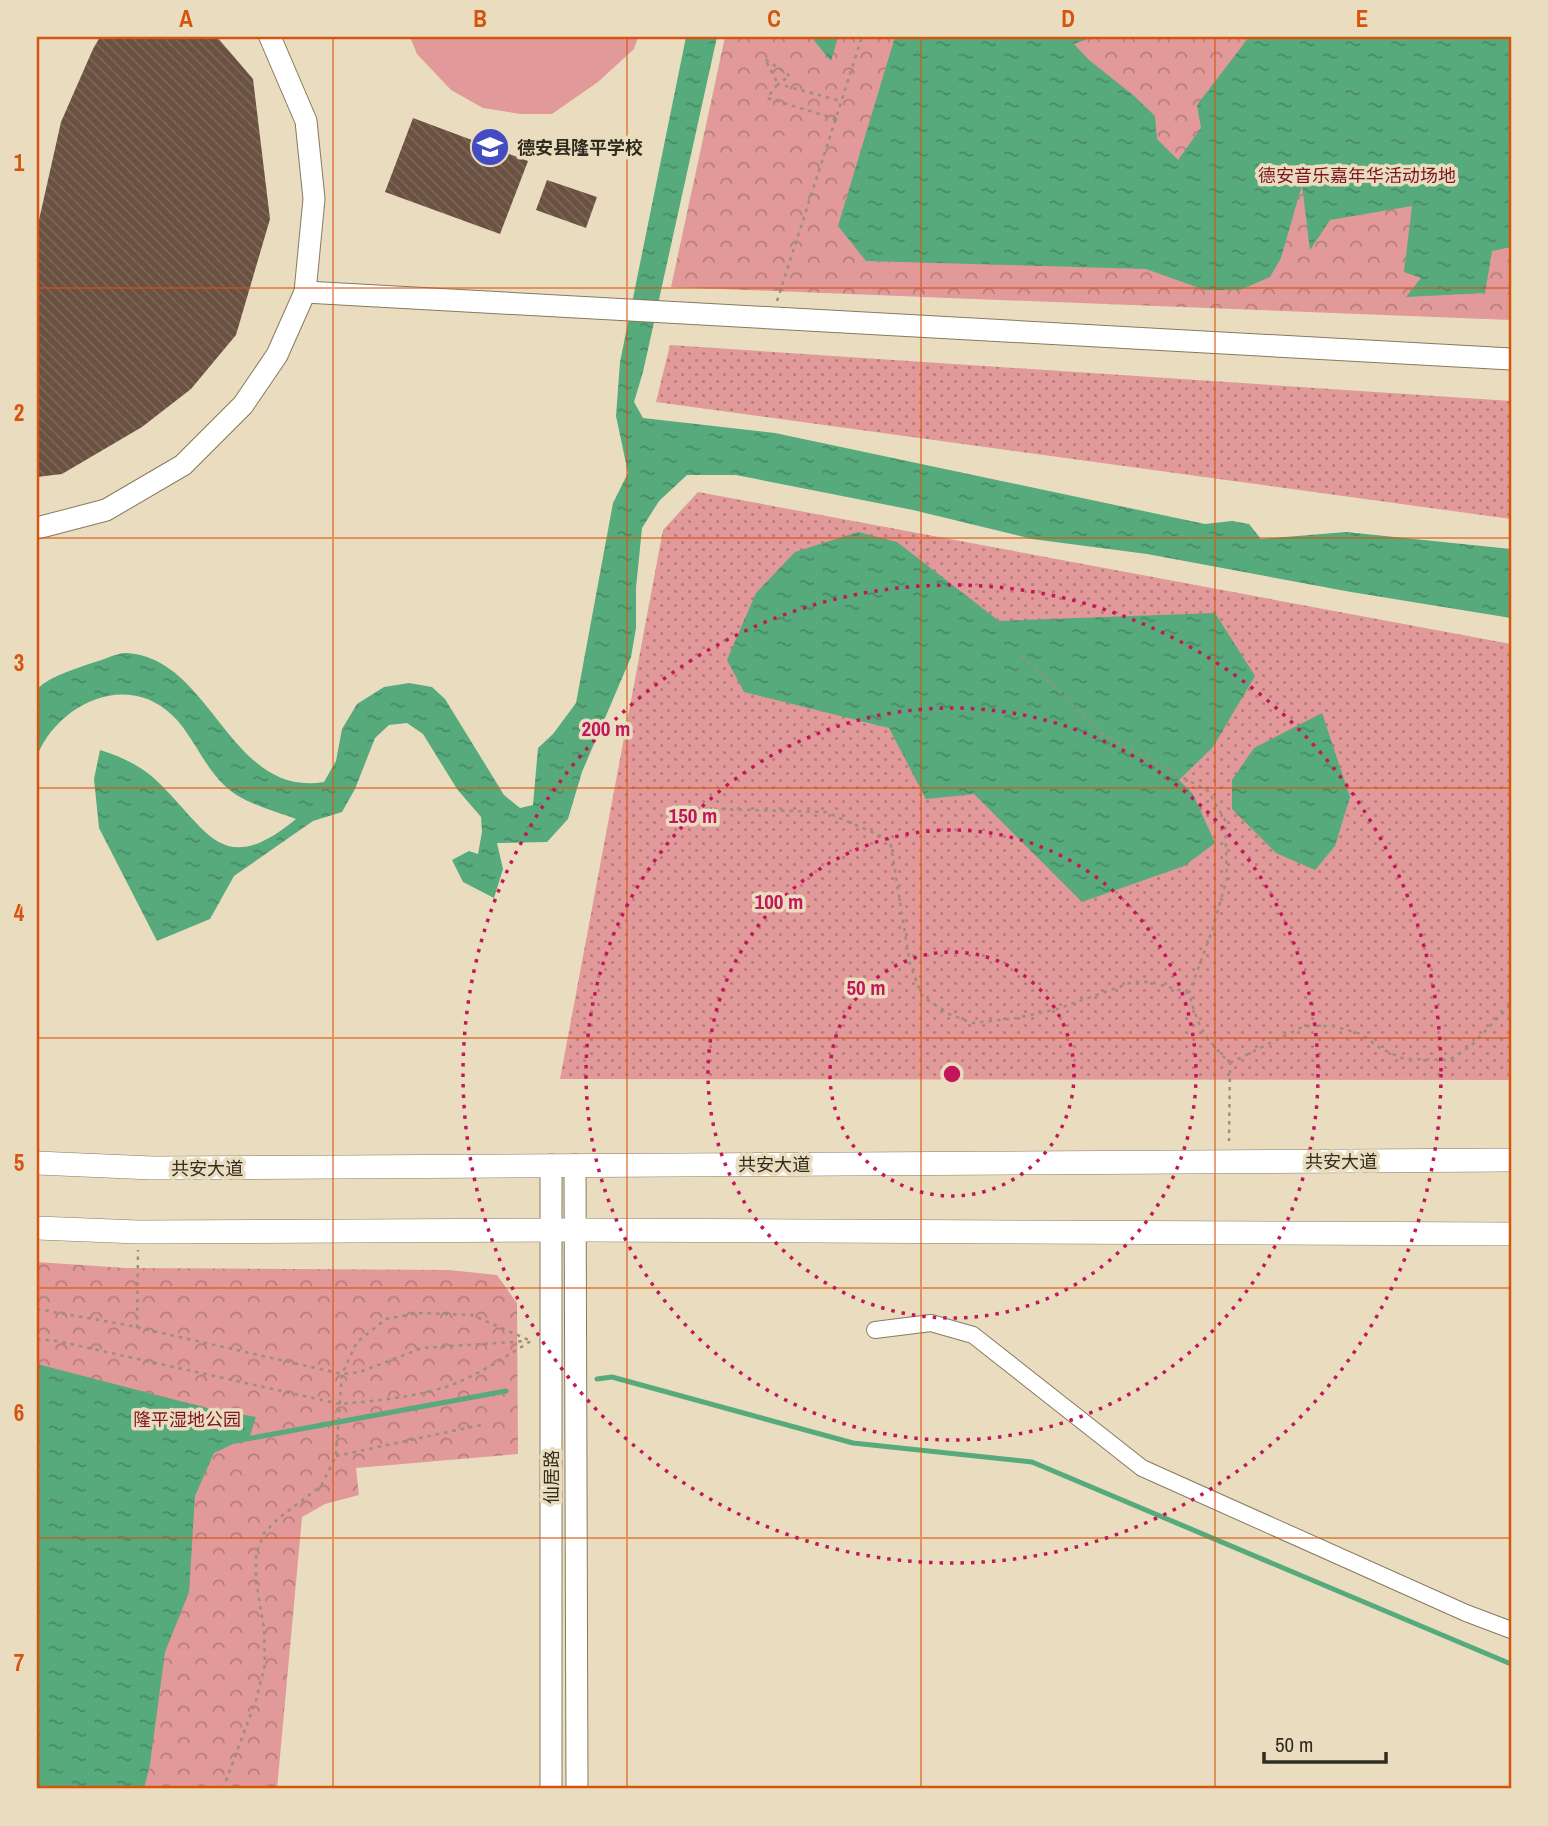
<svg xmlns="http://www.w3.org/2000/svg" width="1548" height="1826" viewBox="0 0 1548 1826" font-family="'Archivo Narrow','Noto Sans SC',sans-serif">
<defs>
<pattern id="grass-dots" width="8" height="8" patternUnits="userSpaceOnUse" patternTransform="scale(1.75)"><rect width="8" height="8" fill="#e19999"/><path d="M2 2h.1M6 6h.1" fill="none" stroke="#b77d7c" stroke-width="1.8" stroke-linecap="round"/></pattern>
<pattern id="park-crowns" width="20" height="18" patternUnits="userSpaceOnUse" patternTransform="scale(1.75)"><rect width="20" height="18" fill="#e19999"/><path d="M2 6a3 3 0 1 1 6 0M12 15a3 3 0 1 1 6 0" fill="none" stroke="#b77d7c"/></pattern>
<pattern id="water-ripples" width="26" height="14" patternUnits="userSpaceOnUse" patternTransform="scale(1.75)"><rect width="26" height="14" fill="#56aa7c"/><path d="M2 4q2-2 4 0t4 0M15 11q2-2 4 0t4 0" fill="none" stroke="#488b65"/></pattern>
<pattern id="building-back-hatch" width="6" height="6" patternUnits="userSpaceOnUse" patternTransform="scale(1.75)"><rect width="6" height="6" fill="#6b5141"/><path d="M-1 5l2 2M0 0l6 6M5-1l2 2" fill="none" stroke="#7c675a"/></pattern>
</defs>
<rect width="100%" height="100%" fill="#eaddbf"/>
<g fill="url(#grass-dots)">
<polygon points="670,345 1511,401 1511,519 656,402"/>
<polygon points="698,492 1511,644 1511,1080 560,1079 663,530"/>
</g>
<g fill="url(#park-crowns)">
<polygon points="725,37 1511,37 1511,320 671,287"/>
<polygon points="37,1262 126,1268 449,1270 497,1275 517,1303 518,1454 356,1468 359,1495 325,1504 302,1517 277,1789 37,1789"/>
</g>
<polygon fill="#e19999" points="410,37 638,37 634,49 598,82 552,114 521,114 483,108 451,90 417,54"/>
<g fill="url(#water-ripples)">
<path d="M686,37H717L643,372L634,402L643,418L775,433L1205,524L1232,521L1249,524L1261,539L1346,532L1511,549V618L1351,592L1147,554L1032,539L913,510L736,475H687L659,501L642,528L636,588V628L631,657L582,772L568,819L547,842L497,843L503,869L494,898L463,882L452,860L469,851L478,854L482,832L481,817L457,789L423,734L407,723L389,725L375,738L355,789L342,812L313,821L234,876L210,919L157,941L99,828L94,779L100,750C122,757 140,765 157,781C209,831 222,880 296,819C272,810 242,803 224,785C203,765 193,735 172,715C126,671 58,704 37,756V689C52,675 75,669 95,662C104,660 116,653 126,653C212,657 229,798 324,782L336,761L342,729L357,704L384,687L409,683L432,687L445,699L504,795L520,808L533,805L538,748L553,734L576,703L613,503L628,473L616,416L620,362Z"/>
<polygon points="811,37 838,37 831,61"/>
<polygon points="895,37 1093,37 1074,44 1089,60 1133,95 1155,116 1157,139 1178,160 1201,128 1197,105 1249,37 1511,37 1511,247 1492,251 1485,293 1406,297 1421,278 1404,272 1412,206 1330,220 1310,250 1302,185 1281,258 1270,277 1240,290 1205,290 1146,269 866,261 838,226"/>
<polygon points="858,532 897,542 999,621 1215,613 1255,676 1213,747 1179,780 1193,794 1215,843 1184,866 1082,902 974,794 926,799 889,728 744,692 727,660 756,593 795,552"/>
<polygon points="1322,713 1350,797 1335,846 1315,870 1276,853 1232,809 1232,780 1254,748"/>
<polygon points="37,1364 207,1408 256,1417 250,1436 214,1453 195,1496 189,1592 165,1652 150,1764 144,1789 37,1789"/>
</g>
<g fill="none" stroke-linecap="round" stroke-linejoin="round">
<g stroke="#56aa7c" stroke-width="5">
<polyline points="597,1379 612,1377 853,1443 1032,1462 1511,1664"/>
<polyline points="236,1441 506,1391"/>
</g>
</g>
<g fill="url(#building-back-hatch)">
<polygon points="100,37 217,37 253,79 270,219 236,335 191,389 142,427 62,474 37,477 37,229 61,122 93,49"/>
<polygon points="413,118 528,161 500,234 385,192"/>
<polygon points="547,180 597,197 586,228 536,210"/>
</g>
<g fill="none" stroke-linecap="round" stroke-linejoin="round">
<g stroke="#867a5f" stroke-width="18">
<polyline id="minor" points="875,1330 931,1323 973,1335 1142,1468 1466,1613 1511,1630"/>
</g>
<g stroke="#867a5f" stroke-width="23">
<g id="tertiary">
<polyline points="305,292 1511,359"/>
<polyline points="37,528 106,510 183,465 243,405 277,355 305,292 314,199 306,121 270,37"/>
<polyline points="575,1165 577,1789"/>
<polyline points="551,1789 551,1165"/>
</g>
</g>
<g stroke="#867a5f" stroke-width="24">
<g id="secondary">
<polyline points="37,1163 152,1168 1511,1160"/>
<polyline points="37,1228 138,1232 577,1230 1511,1234"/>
</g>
</g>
<g stroke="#9a917a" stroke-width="2.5" stroke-dasharray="3.5 5" stroke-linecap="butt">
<polyline points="836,119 767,98 778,84 765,59 790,76 778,84 841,101"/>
<polyline points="777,301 862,37"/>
<polyline points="1022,656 1104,735 1208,791 1225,820 1227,878 1212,931 1189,993"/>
<path d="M679,808L826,812L890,840L910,964L922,996L949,1014L972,1023L1017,1018L1057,1009L1133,982H1151L1189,993C1199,1030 1204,1037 1230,1063L1229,1141"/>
<polyline points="1230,1063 1304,1026 1333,1026 1361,1034 1380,1048 1404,1059 1449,1060 1471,1046 1511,1004"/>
<polyline points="37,1309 127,1325 342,1374 360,1372 422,1348 527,1341"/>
<polyline points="137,1328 138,1250"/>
<path d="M37,1339L57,1341L340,1404C374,1401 416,1397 449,1386C478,1375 505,1357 531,1341"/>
<polyline points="336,1456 485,1424"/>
<polyline points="223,1789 256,1700 265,1665 264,1628 256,1581 256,1554 264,1533 280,1517 321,1486 336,1456 342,1374 357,1342 386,1319 418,1313 472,1315 531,1341"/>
</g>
<use href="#minor" stroke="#fff" stroke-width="16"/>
<use href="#tertiary" stroke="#fff" stroke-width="21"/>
<use href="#secondary" stroke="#fff" stroke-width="23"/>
</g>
<path fill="none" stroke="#d6540e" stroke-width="2" stroke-opacity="0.55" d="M333,37V1789M627,37V1789M921,37V1789M1215,37V1789M37,288H1511M37,538H1511M37,788H1511M37,1038H1511M37,1288H1511M37,1538H1511"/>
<g fill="none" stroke="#c2185b" stroke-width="3.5" stroke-dasharray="3.5 7">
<circle cx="952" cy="1074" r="122"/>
<circle cx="952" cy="1074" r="244"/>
<circle cx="952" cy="1074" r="366"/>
<circle cx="952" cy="1074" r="489"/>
</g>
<defs>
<g id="school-disc" transform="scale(2.0125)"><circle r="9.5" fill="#444cc1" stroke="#eaddbf"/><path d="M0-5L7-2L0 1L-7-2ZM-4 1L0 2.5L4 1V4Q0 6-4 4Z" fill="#fff"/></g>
</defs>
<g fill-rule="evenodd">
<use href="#school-disc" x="490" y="147"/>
</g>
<g text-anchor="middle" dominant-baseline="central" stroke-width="7" stroke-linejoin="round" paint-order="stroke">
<g font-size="18" font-weight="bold" fill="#312c20" stroke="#eaddbf" text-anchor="start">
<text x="517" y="147">德安县隆平学校</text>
</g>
<g font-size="18" fill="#7d1425" stroke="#eaddbf">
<text x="1357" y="175">德安音乐嘉年华活动场地</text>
<text x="187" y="1419">隆平湿地公园</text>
</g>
<g font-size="18" fill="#312c20" stroke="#eaddbf">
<text x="1341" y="1161">共安大道</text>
<text x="774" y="1164">共安大道</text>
<text x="207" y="1168">共安大道</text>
<text transform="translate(551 1477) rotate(-90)">仙居路</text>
</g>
</g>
<circle cx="952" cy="1074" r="10" fill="#c2185b" stroke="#eaddbf" stroke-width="3.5"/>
<g font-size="21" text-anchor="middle" font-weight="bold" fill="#c2185b" stroke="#eaddbf" stroke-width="7" stroke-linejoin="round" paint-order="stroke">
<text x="606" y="736">200 m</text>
<text x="693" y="823">150 m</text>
<text x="779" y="909">100 m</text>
<text x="866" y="995">50 m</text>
</g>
<rect width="1548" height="1826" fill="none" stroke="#eaddbf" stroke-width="77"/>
<path d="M1264 1752v10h122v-10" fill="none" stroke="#312c20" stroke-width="3.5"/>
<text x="1275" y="1752" font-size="21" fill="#312c20" stroke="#eaddbf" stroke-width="5" paint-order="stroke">50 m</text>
<rect x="38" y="38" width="1472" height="1749" fill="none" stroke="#d6540e" stroke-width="2.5"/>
<g font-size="23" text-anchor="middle" font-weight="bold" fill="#d6540e">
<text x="186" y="27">A</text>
<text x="480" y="27">B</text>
<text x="774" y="27">C</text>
<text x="1068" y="27">D</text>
<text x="1362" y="27">E</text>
<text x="19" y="171">1</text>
<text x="19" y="421">2</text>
<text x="19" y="671">3</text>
<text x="19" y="921">4</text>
<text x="19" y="1171">5</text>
<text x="19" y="1421">6</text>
<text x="19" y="1671">7</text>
</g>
</svg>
